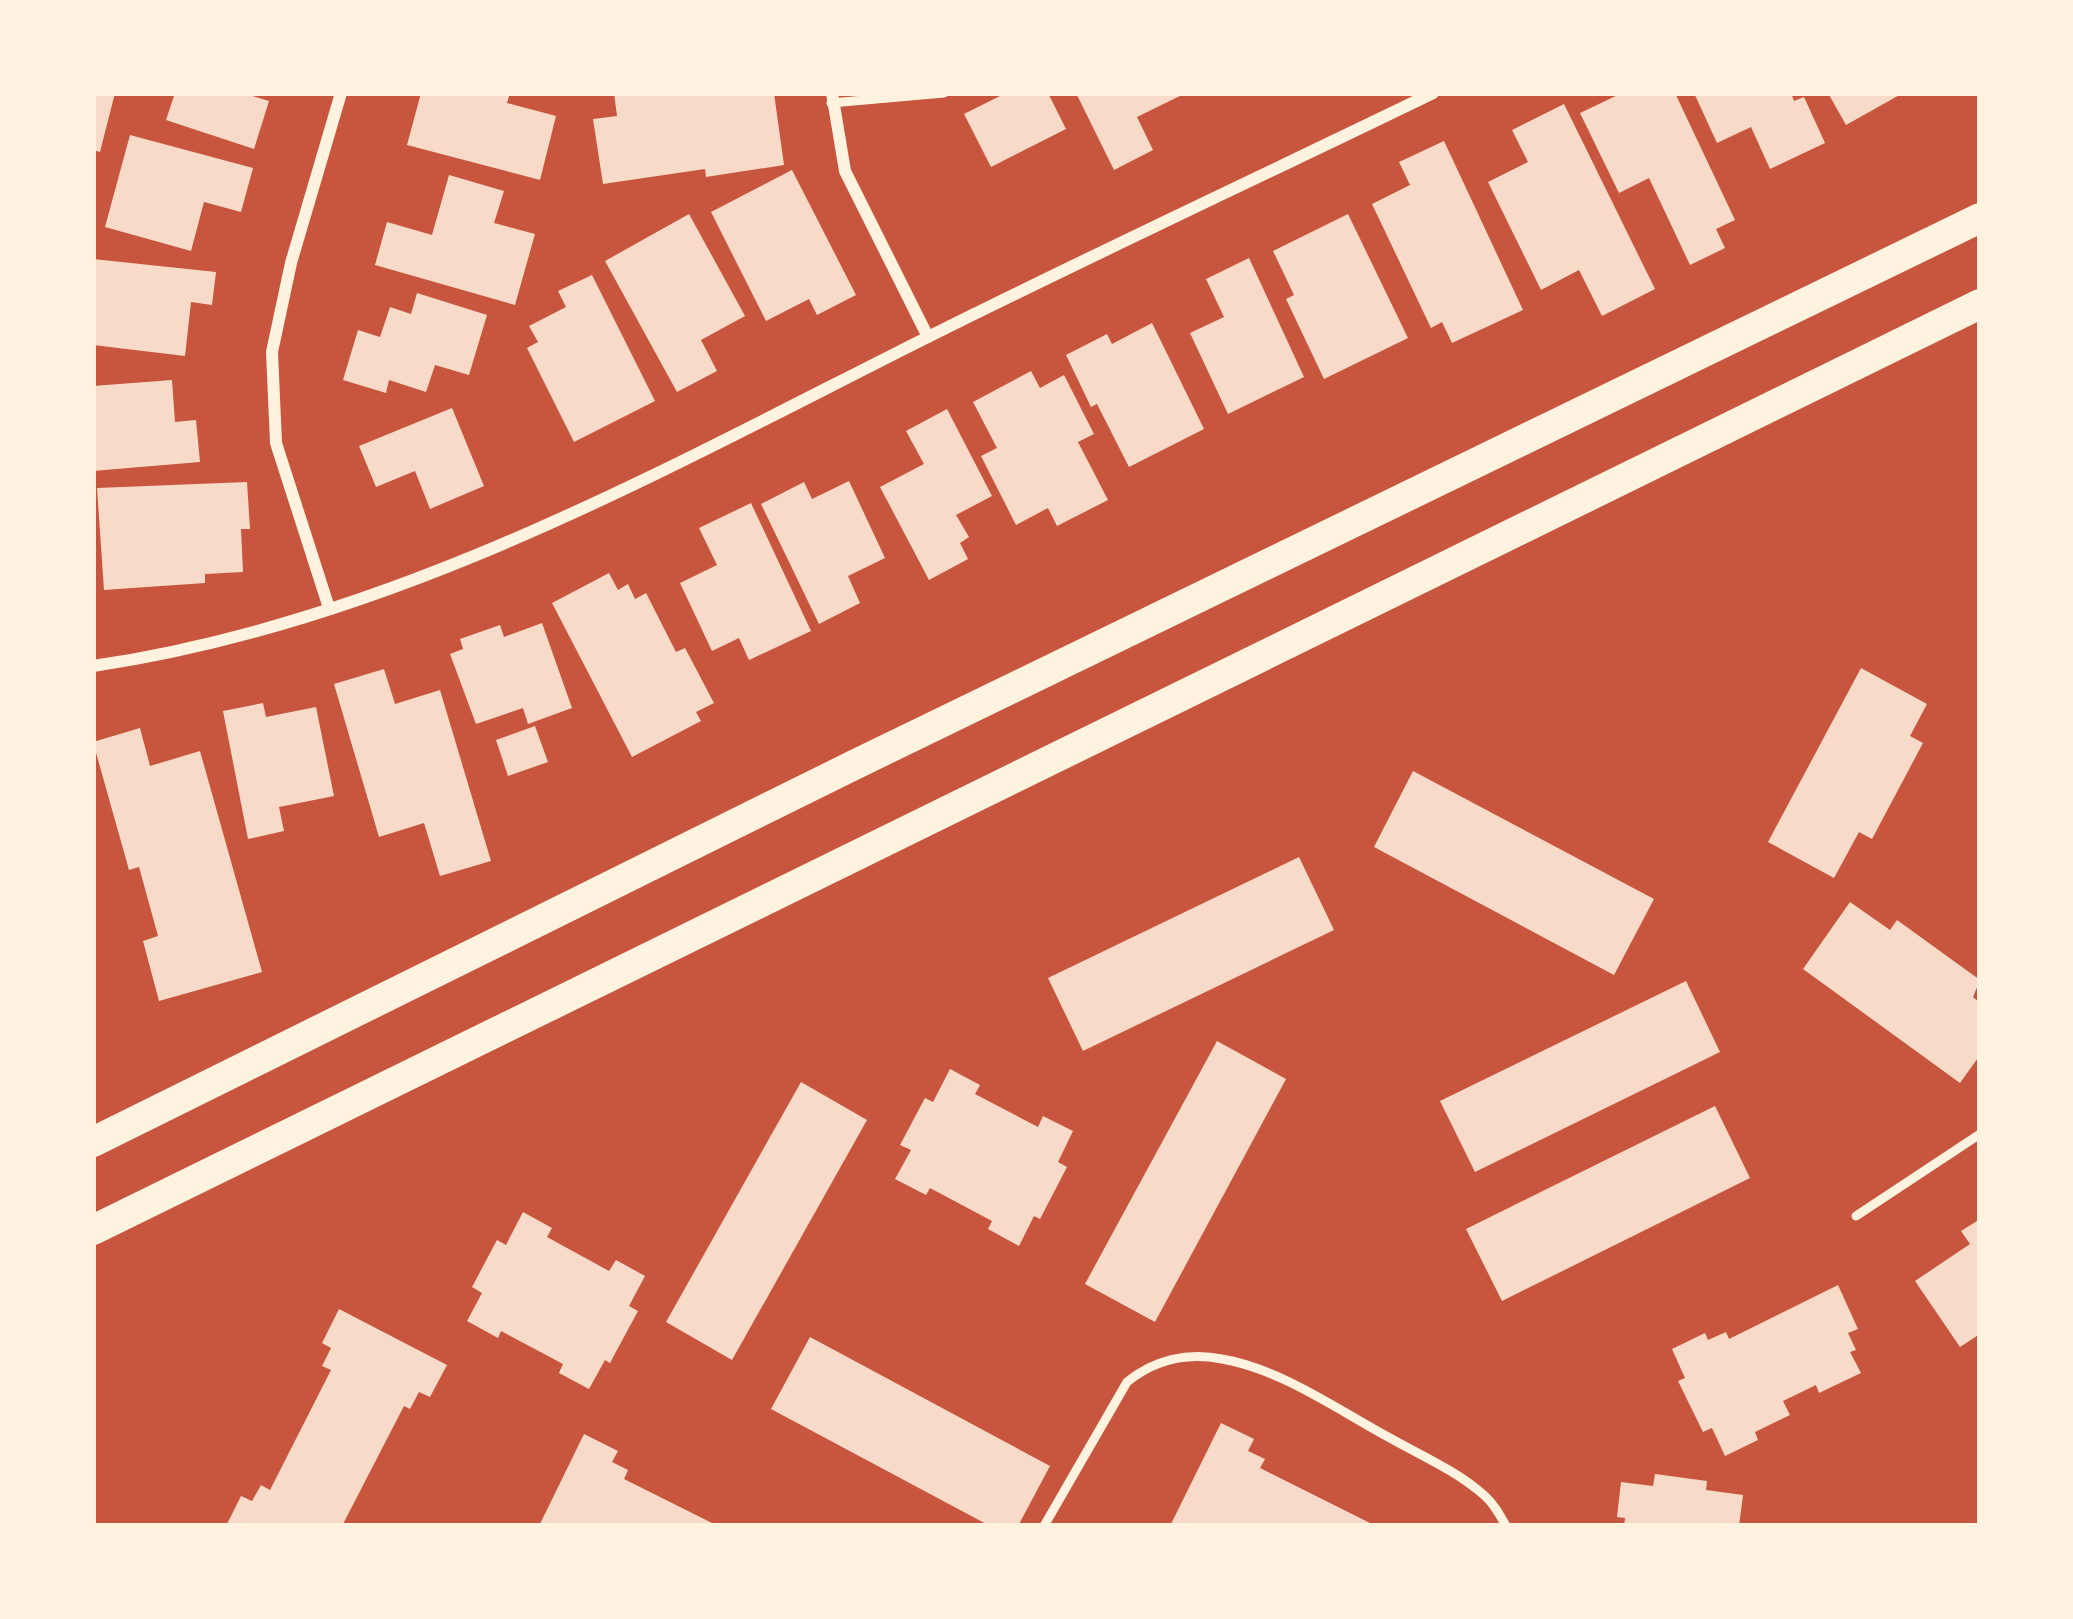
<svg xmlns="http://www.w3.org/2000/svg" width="2073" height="1619" viewBox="0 0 2073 1619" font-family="'Alegreya Sans',sans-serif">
<rect width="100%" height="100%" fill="#c8553d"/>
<g fill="#f7dbc8">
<polygon points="93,93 115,93 100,152 93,150"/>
<polygon points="175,93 243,93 269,101 254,149 166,120"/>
<polygon points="421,93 510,93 507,103 556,116 540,180 407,145"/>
<polygon points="614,93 774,93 784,165 706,177 705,169 603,184 593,119 617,116"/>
<polygon points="1006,93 1048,93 1066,129 991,167 964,114"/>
<polygon points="1076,93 1186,93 1137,117 1153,150 1114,170"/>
<polygon points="1622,93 1675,93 1735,220 1716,229 1725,248 1690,265 1649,178 1619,193 1580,113"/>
<polygon points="1694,93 1791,93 1794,101 1804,97 1825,143 1770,169 1751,127 1717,143"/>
<polygon points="1828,93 1903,93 1846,125"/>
<polygon points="1564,104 1655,289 1602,316 1579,270 1541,290 1488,182 1528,162 1512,130"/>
<polygon points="130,135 253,168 241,212 204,202 191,251 105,227"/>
<polygon points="1444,141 1523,310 1452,343 1442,322 1431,328 1372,204 1410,185 1399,162"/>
<polygon points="792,170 856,295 817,315 809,299 766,321 711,212"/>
<polygon points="449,175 504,191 494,223 535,234 515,305 375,265 387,222 432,235"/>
<polygon points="689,214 745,316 701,340 717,371 677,392 605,261"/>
<polygon points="1348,214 1408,338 1324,379 1286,299 1294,295 1273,251"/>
<polygon points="1249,258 1304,377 1228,414 1190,333 1224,317 1206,279"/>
<polygon points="93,259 216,272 212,305 191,302 185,356 93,345"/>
<polygon points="592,275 655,401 574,442 527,348 538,342 529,326 566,307 558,291"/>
<polygon points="417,293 487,315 469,375 435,365 426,392 389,380 386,393 343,380 358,330 380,337 390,307 411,314"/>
<polygon points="1152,323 1204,429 1129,467 1097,404 1091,407 1066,355 1107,334 1112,344"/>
<polygon points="1031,371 1040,388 1064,375 1094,434 1078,442 1108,500 1057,526 1048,508 1016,525 981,456 997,448 973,402"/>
<polygon points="172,380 175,422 196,420 200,462 93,471 93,386"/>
<polygon points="452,408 484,486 430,509 415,471 376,487 359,446"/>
<polygon points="947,409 992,496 956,515 969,537 960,543 968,559 929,580 880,487 924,464 906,431"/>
<polygon points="849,481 885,558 848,576 860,603 819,624 761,504 804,482 812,499"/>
<polygon points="247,482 250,529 241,529 243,572 205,574 205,583 104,590 97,488"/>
<polygon points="751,503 811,631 749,660 739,638 712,651 680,583 717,565 699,528"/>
<polygon points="609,573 618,590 628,584 635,599 646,593 676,652 685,648 714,703 696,712 701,721 632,757 552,603"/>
<polygon points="542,623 572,708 528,724 523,708 476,724 450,654 463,649 460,639 500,625 504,637"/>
<polygon points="1861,668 1927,704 1910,736 1923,743 1872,839 1859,832 1834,878 1768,842"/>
<polygon points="384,669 395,704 440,690 491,861 440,876 424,823 379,837 334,684"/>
<polygon points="263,703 266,717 316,707 334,796 279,807 284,831 248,839 223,711"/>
<polygon points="535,726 548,762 508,776 496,740"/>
<polygon points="140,728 150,766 200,751 262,972 159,1001 143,941 158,936 139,867 129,870 93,742"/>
<polygon points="1413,771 1654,899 1614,975 1374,847"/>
<polygon points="1299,857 1334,930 1083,1051 1048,978"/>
<polygon points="1850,902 1890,930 1897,920 1980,980 1973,997 1980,1003 1980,1055 1960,1083 1803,969"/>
<polygon points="1686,981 1720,1052 1475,1172 1440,1101"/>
<polygon points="1217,1041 1286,1079 1155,1322 1085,1284"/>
<polygon points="950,1069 980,1085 975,1094 1038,1127 1043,1116 1073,1131 1058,1162 1067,1167 1040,1219 1034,1216 1019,1246 988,1229 992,1221 930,1188 926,1195 895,1179 911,1150 900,1145 925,1098 933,1102"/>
<polygon points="801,1082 867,1120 732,1360 666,1322"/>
<polygon points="1715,1106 1750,1178 1502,1301 1466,1229"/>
<polygon points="523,1212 552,1228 547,1237 609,1271 616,1260 645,1276 629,1306 638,1311 610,1363 605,1360 589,1389 559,1373 563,1364 501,1331 498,1338 467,1321 482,1293 472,1287 497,1240 506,1245"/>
<polygon points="1980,1219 1980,1334 1960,1347 1915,1281 1970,1244 1961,1231"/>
<polygon points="1838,1285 1858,1329 1848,1333 1856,1350 1850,1352 1861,1373 1819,1393 1816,1385 1783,1401 1790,1415 1755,1432 1758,1440 1725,1456 1712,1428 1703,1432 1678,1381 1685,1378 1672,1349 1705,1333 1708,1340 1726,1332 1729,1339"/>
<polygon points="339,1309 447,1365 430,1397 419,1392 410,1409 404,1406 342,1526 226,1526 241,1496 252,1501 261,1485 270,1490 331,1370 322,1366 331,1348 322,1343"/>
<polygon points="810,1337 1050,1466 1018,1526 990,1526 771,1409"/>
<polygon points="1221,1423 1254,1439 1248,1451 1265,1459 1260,1468 1376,1526 1170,1526"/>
<polygon points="584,1434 618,1451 612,1462 628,1470 624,1479 718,1526 539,1526"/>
<polygon points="1655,1474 1707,1481 1706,1490 1743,1495 1739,1526 1624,1526 1625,1518 1617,1517 1621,1482 1653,1486"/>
</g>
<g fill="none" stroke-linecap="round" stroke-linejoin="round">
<g stroke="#fff3e0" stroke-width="9">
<polyline points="831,103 944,93"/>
<polyline points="1856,1216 1980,1134"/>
<path d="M1044,1526L1127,1382C1154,1360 1187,1352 1222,1359C1281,1369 1338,1410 1390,1438C1422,1456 1457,1471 1485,1496C1494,1504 1500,1515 1506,1526"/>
</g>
<g stroke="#fff3e0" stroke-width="12">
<polyline points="832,93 845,171 928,337"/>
<polyline points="329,608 276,443 272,352 291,263 341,93"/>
<path d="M93,666C393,622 659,472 926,338C1094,254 1264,175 1433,93"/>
</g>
<g stroke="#fff3e0" stroke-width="30">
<polyline points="93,1142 854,765 1980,218"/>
<polyline points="93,1230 1980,304"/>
</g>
</g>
<rect width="2073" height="1619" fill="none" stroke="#fff3e0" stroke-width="192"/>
</svg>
